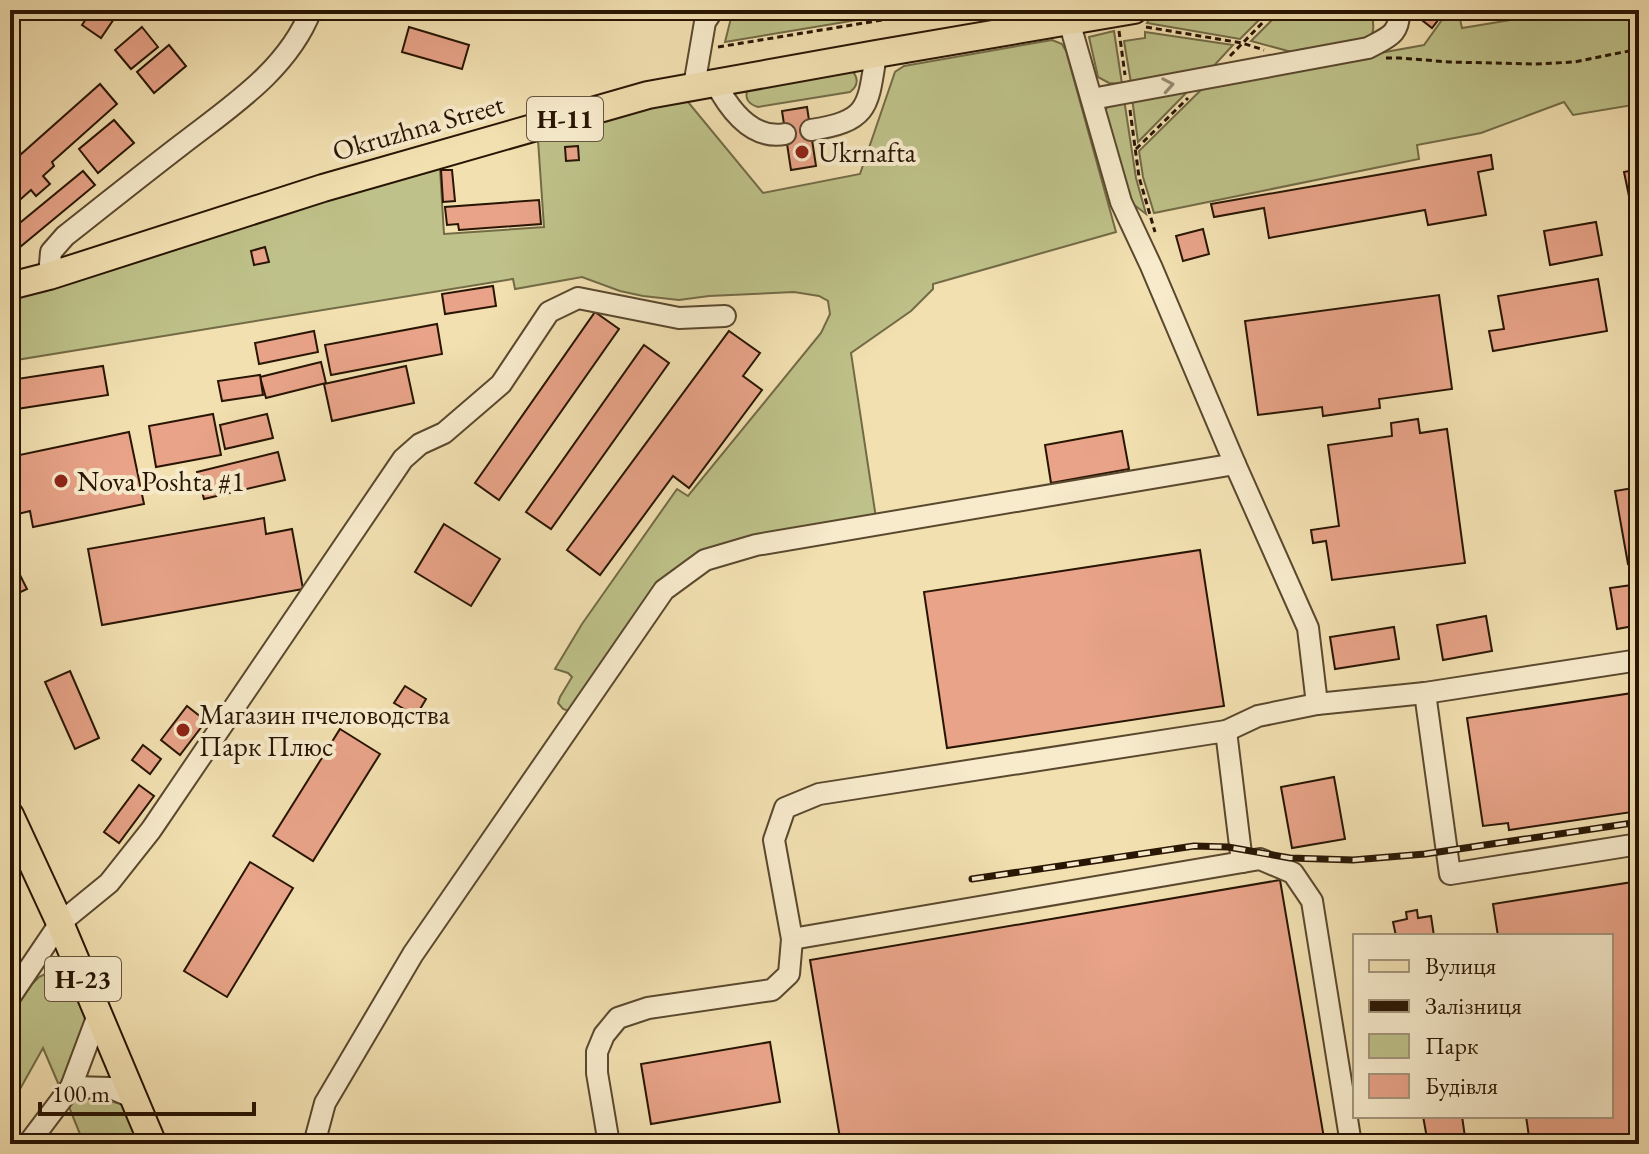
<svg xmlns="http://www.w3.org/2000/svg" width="1649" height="1154" viewBox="0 0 1649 1154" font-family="'EB Garamond',serif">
<rect width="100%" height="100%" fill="#f2e0b1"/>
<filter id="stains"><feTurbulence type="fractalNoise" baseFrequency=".0025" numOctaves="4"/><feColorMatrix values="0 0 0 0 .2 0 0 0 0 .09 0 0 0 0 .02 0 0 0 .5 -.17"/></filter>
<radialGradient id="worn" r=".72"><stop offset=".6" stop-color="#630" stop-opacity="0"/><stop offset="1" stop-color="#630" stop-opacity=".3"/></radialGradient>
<g fill="#bec189" stroke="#736b46" stroke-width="2">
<polygon points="733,10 917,10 725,42"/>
<polygon points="1180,10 1269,10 1240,39 1147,23 1151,16"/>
<path d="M1282,10H1371C1373,23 1377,32 1366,41L1299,54L1251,41Z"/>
<polygon points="1449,10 1458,10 1462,28 1517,19 1516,10 1639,10 1639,104 1573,115 1564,102 1481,133 1417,145 1419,159 1154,213 1143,177 1139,151 1207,84 1424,45"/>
<polygon points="1114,31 1122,84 1109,83 1098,77 1089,37"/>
<polygon points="1145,32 1233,45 1210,70 1131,83 1124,41 1145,38"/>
<polygon points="1052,40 1062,44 1066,51 1116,232 933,284 933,289 911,311 851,353 876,518 704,550 572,712 563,709 558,703 560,697 572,677 568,673 555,669 582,624 677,489 688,496 821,333 830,314 828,301 819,296 794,292 709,296 679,300 643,296 620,291 582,277 515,289 513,279 10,361 10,296 325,201 440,169 444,234 544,227 538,140 620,115 673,102 682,101 688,102 763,193 860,174 895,72 904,66"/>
<path d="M852,71C859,78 858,86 850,92L758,107C748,104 744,98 748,88Z"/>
<polygon points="1193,86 1138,142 1132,98"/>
<polygon points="1124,99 1136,178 1146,214 1129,201 1104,112 1111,102"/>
<polygon points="60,970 68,971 81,993 78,1001 87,1021 61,1090 43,1048 10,1107 10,1017 32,984 39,977 49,972"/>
<polygon points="79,1098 106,1100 125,1105 141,1144 84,1144 67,1102"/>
</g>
<g fill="#e8a388" stroke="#281503" stroke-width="2">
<polygon points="92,10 120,10 101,38 82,25"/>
<polygon points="1409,10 1444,10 1445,11 1432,28"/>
<polygon points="142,27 158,47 131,69 115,50"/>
<polygon points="409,27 469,45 462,69 402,52"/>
<polygon points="169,45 186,66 154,93 137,72"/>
<polygon points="100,84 117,104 52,162 54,166 43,176 50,184 36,196 31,190 13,206 10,203 10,164"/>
<polygon points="807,107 816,166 791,170 782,111"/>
<polygon points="114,120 134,143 98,173 79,149"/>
<polygon points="578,146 579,160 566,161 565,147"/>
<polygon points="1491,155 1493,169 1478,172 1486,215 1428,225 1425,210 1269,238 1264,208 1214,217 1211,204"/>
<polygon points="1639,169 1639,244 1624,172"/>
<polygon points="441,170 452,170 455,201 443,202"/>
<polygon points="83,171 95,185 14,252 10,247 10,231"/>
<polygon points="539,200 541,224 459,230 458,224 447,225 445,207"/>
<polygon points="1596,222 1602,255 1550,265 1544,231"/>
<polygon points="1203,229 1209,254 1183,261 1176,236"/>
<polygon points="265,247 269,262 254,265 251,251"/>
<polygon points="1598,279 1607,331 1493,351 1489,331 1504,329 1498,296"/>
<polygon points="493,286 496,306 445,314 442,294"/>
<polygon points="1439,295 1452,389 1379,399 1380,408 1323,416 1322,407 1258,415 1245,321"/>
<polygon points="595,312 619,329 499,500 475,483"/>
<polygon points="437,324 442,354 331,375 325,345"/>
<polygon points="314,331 318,352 259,364 255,343"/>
<polygon points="729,331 760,353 743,376 762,390 689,488 673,476 600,575 567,550"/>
<polygon points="644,345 669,363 551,529 526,512"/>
<polygon points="321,362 326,383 266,398 260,377"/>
<polygon points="103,366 108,395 10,410 10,380"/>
<polygon points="406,366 414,403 332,421 324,384"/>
<polygon points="260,375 263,395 222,401 218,381"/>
<polygon points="213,414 221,455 156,467 149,426"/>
<polygon points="267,414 273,438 225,449 220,425"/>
<polygon points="1418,419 1420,433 1447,429 1465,563 1332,580 1326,541 1313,543 1311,530 1339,526 1328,445 1392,436 1391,423"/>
<polygon points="1122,431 1129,469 1051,483 1045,445"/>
<polygon points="129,432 144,504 33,527 30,511 10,516 10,457"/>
<polygon points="278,452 285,480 204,499 197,472"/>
<polygon points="1639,487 1639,562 1628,564 1615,491"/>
<polygon points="264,518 266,534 292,529 303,589 102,625 88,549"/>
<polygon points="444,524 500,559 471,606 415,572"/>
<polygon points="1200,550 1224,706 947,748 924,592"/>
<polygon points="10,555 27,589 10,597"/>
<polygon points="1639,584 1639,625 1617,629 1610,588"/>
<polygon points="1486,616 1492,651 1443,660 1437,625"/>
<polygon points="1394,627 1399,659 1335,669 1330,637"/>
<polygon points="70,671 99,738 75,749 45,682"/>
<polygon points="405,686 426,699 416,716 394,703"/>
<polygon points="1639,692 1639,811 1509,830 1508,823 1483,826 1467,718"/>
<polygon points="187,706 206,721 180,755 161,740"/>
<polygon points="340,729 380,754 313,861 273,836"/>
<polygon points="143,745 161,759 150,774 132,760"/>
<polygon points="1334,777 1345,839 1292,848 1281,787"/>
<polygon points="139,785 154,796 119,843 104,832"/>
<polygon points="250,862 293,888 227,997 184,971"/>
<polygon points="1280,880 1325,1144 841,1144 810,960"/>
<polygon points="1639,881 1639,1144 1530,1144 1526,1116 1611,1116 1611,936 1498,936 1493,904"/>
<polygon points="1417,910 1418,918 1431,916 1434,936 1396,936 1393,922 1407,919 1406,912"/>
<polygon points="770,1042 780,1102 651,1124 641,1064"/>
<polygon points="1423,1116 1462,1116 1466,1144 1428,1144"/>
</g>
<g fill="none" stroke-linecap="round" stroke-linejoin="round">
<g stroke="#5a482e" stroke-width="24">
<g id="minor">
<polyline points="1069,21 1121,202 1151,266 1235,464 1308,628 1317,704"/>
<path d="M715,82C729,109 752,140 785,134"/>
<polyline points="694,86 705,22 713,10"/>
<path d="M1092,99L1368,48C1388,37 1400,35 1399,10"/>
<path d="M811,130C869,121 868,107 876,54"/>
<path d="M49,276L51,252L65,236C103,206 142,175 181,145C230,107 288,70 311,10"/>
<polyline points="1425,693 1450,874 1639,844"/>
<polyline points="1226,731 1258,716 1317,704 1425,693 1639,660"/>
<polyline points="792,939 1260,859 1293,873 1312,901 1351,1144"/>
<polyline points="10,997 60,923 109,883 151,830 403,459 420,444 444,433 501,384 549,312 578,298 679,318 725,316"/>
<polyline points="71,1087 111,1088 132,1097"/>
<polyline points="28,1144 71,1087 98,1015"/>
<polyline points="314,1144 325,1103 413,954 664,590 705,560 756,545 1235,464"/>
<polyline points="609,1144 597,1073 597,1052 604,1035 618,1018 648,1008 772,990 789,974 792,939 774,840 785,808 819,794 1226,731 1242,862"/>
</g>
</g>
<g stroke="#281503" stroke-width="30">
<g id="major">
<polyline points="10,286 49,276 323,188 648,95 876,54 1134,10"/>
<polyline points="10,815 60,923 153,1144"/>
</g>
</g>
<g stroke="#281503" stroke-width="3" stroke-dasharray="6 4" stroke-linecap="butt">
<polyline points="959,10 970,18"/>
<polyline points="1146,27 1242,43 1264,50"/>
<polyline points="1119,31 1125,75"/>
<polyline points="718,47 943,10"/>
<polyline points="1230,56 1275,10"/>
<polyline points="1386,58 1400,58 1449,62 1535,64 1574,62 1639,49"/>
<polyline points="1130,110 1139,177 1155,232"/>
<polyline points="1136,149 1188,98"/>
<polyline points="55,1136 59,1144"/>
</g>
<use href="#minor" stroke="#f7ebcc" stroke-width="20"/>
<use href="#major" stroke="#f2e0b1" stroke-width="26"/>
<g stroke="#281503" stroke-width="7">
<polyline id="rail" points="972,879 1194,846 1228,847 1290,858 1353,860 1425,854 1639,822"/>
</g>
<use href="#rail" stroke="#f7ebcc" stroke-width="4" stroke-dasharray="12" stroke-linecap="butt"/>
</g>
<defs><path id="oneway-chevron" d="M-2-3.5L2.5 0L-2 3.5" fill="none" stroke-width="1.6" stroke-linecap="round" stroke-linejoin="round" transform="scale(2)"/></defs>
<use stroke="#9a8b72" href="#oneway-chevron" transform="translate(1168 85) rotate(-10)"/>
<g fill="#8f2418" stroke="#f7ebcc" stroke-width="3">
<circle cx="802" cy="152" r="8"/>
<circle cx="61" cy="481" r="8"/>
<circle cx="183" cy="730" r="8"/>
</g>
<g text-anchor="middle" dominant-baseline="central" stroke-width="8" stroke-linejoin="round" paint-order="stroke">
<g fill="#f7ebcc" stroke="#66553f" stroke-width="2">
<rect x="527" y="97" width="76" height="44" rx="6"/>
<rect x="45" y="957" width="76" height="44" rx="6"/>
</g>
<g font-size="26" font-weight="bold" fill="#281503">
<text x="565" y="119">Н-11</text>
<text x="83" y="979">Н-23</text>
</g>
<g font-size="28" fill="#281503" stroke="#f7ebcc">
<text transform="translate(418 127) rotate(-16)">Okruzhna Street</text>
</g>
<g font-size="28" fill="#281503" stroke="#f7ebcc" text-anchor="start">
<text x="818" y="152">Ukrnafta</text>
<text x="77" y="481">Nova Poshta #1</text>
<text x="199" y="714">Магазин пчеловодства<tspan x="199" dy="32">Парк Плюс</tspan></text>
</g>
</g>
<rect width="1649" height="1154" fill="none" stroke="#f2e0b1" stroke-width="40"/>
<rect x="12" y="12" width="1625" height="1130" fill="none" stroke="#281503" stroke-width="4"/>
<rect x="20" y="20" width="1609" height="1114" fill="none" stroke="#281503" stroke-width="2"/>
<rect x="1353" y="934" width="260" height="184" fill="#f7ebcc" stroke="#a4957c" stroke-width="2"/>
<rect x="1369" y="960" width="40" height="12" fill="#f2e0b1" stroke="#a4957c" stroke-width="2"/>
<text x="1425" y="974" font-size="24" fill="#281503">Вулиця</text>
<rect x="1369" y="1000" width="40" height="12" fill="#281503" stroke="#a4957c" stroke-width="2"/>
<text x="1425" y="1014" font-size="24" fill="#281503">Залізниця</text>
<rect x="1369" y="1034" width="40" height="24" fill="#bec189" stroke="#a4957c" stroke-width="2"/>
<text x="1425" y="1054" font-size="24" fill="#281503">Парк</text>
<rect x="1369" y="1074" width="40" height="24" fill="#e8a388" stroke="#a4957c" stroke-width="2"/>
<text x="1425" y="1094" font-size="24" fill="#281503">Будівля</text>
<path d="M40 1102v12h214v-12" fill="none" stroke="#281503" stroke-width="4"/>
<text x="52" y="1102" font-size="24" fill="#281503" stroke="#f7ebcc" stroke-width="6" paint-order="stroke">100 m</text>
<rect width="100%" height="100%" filter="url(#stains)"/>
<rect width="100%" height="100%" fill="url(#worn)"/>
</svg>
